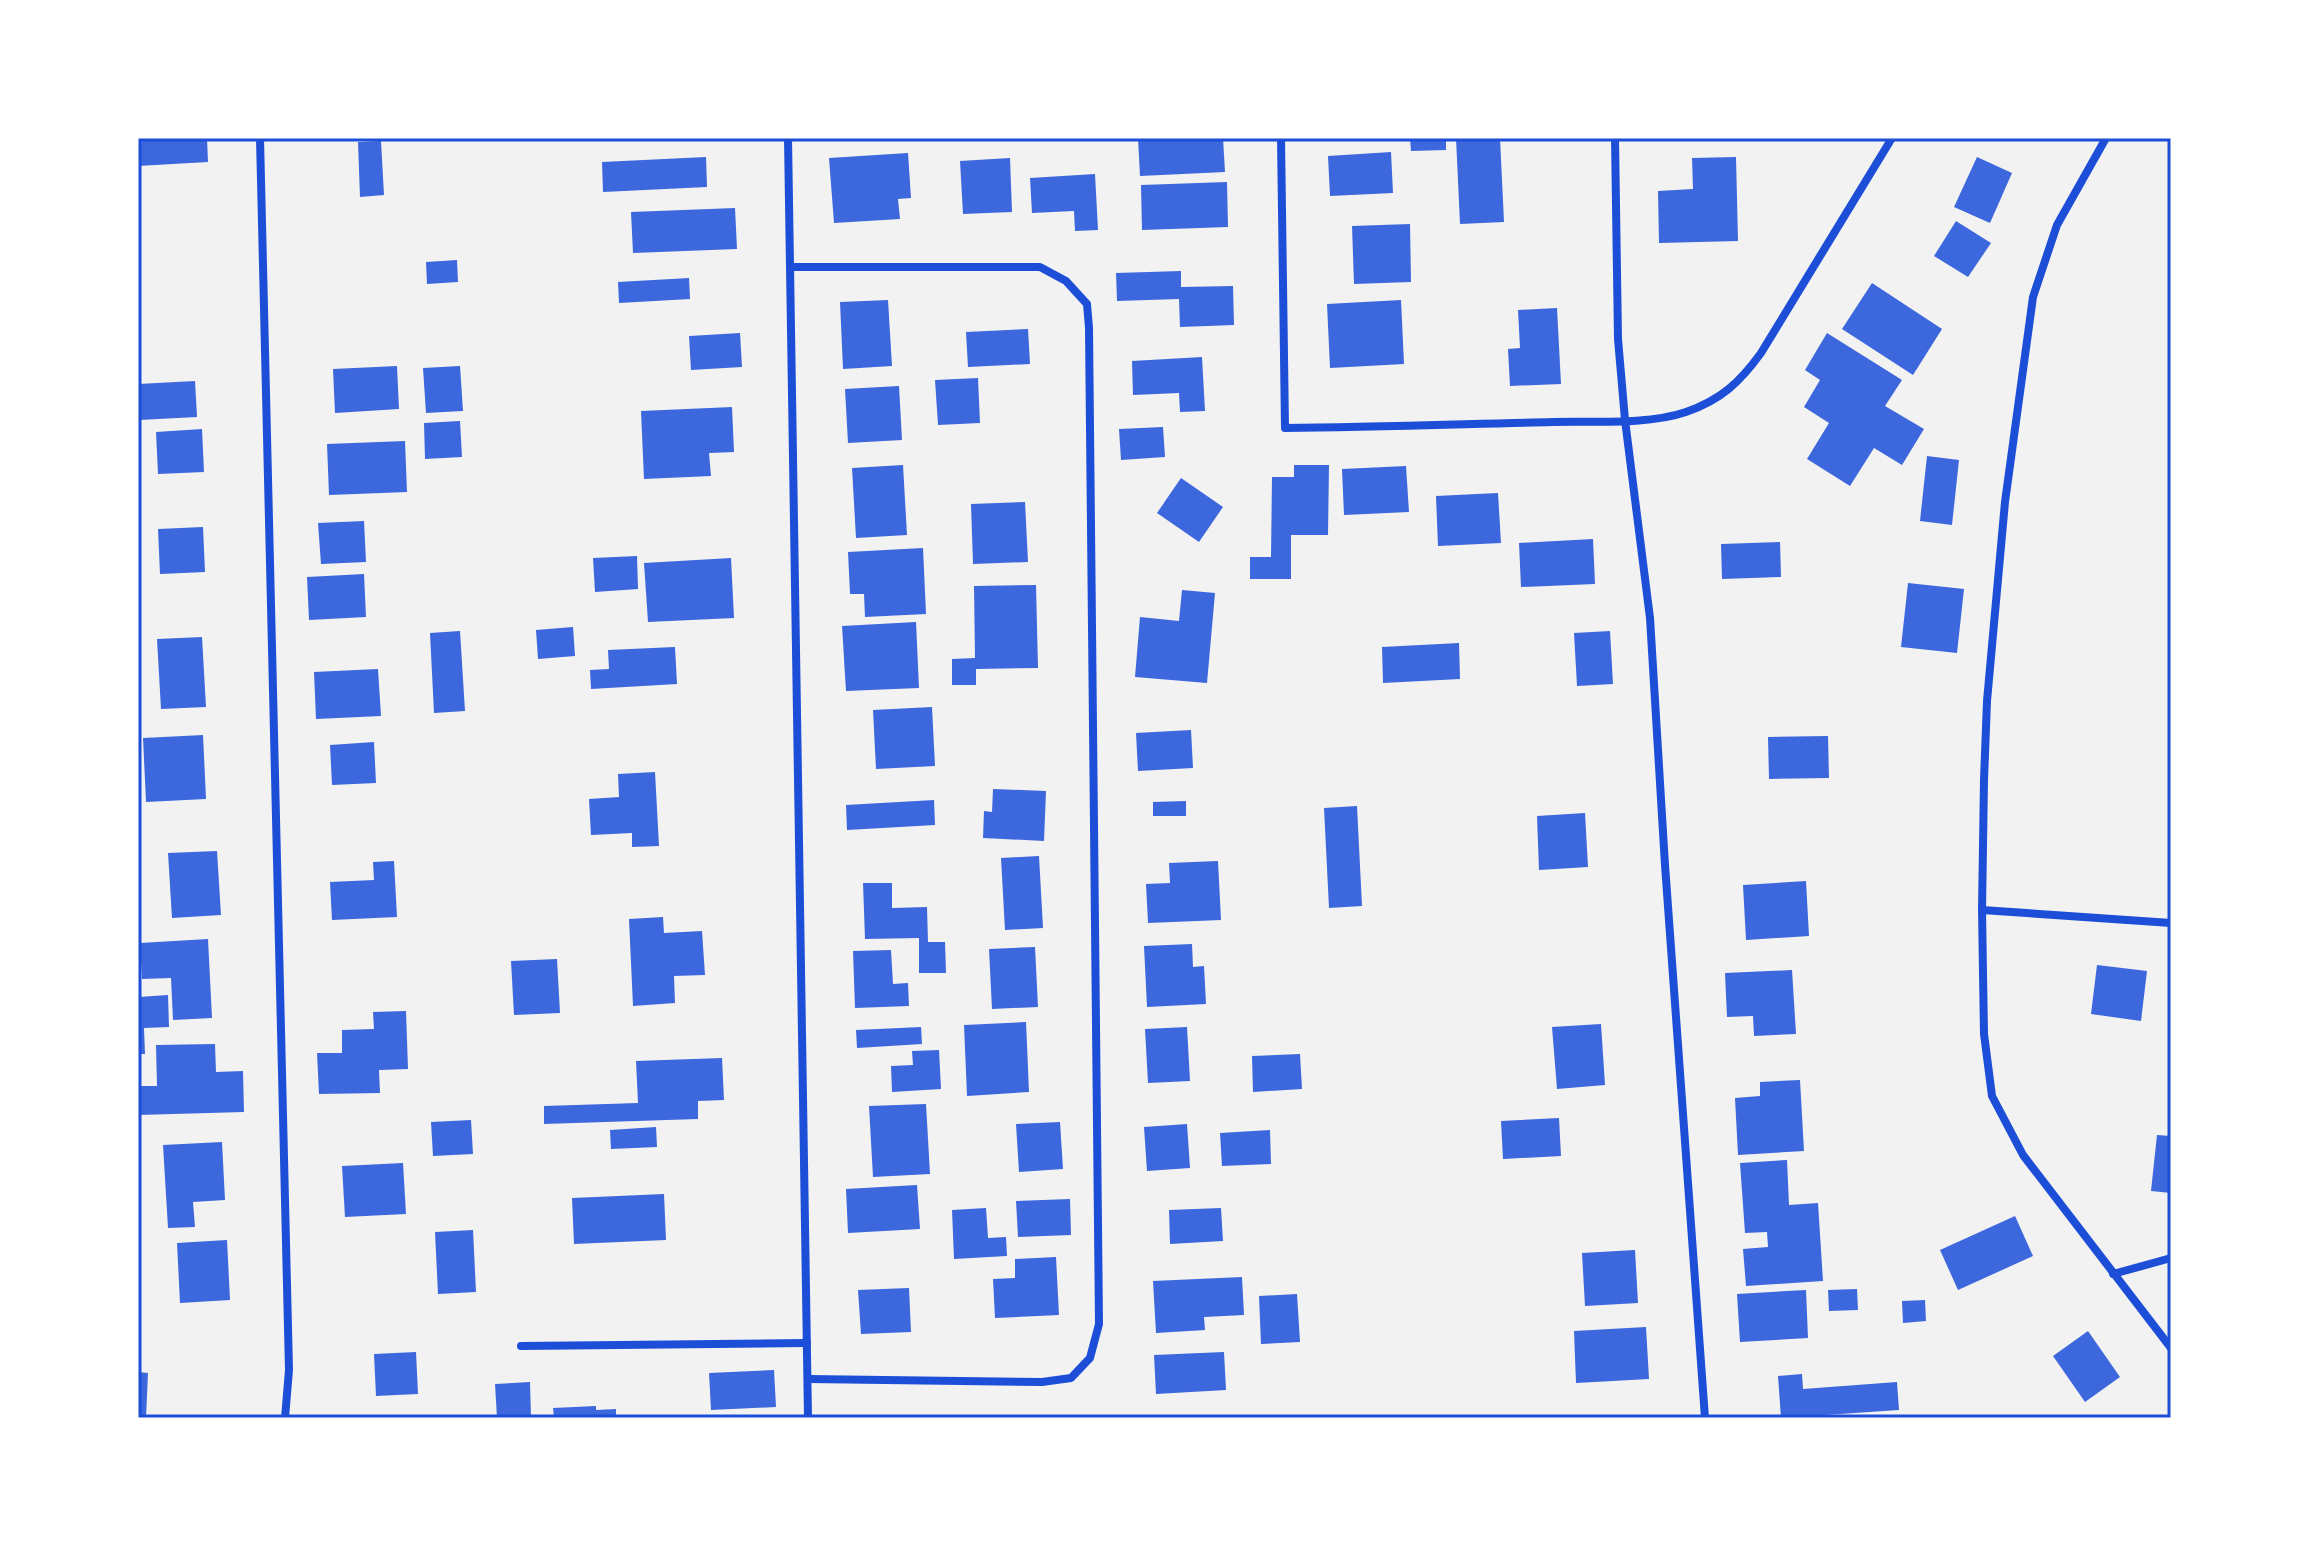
<svg xmlns="http://www.w3.org/2000/svg" width="2309" height="1556" viewBox="0 0 2309 1556" font-family="'Golos Text',sans-serif">
<rect width="100%" height="100%" fill="#f2f2f2"/>
<g fill="#3d67dc">
<polygon points="138,138 207,138 208,162 138,166"/>
<polygon points="1138,138 1223,138 1225,172 1140,176"/>
<polygon points="1410,138 1446,138 1446,150 1411,151"/>
<polygon points="1456,138 1500,138 1504,222 1460,224"/>
<polygon points="381,141 384,195 360,197 358,142"/>
<polygon points="1391,152 1393,193 1330,196 1328,156"/>
<polygon points="908,153 911,198 898,199 900,219 834,223 829,158"/>
<polygon points="706,157 707,187 603,192 602,162"/>
<polygon points="1736,157 1738,241 1659,243 1658,191 1693,189 1692,158"/>
<polygon points="1977,157 2012,173 1990,223 1954,207"/>
<polygon points="1010,158 1012,212 963,214 960,161"/>
<polygon points="1095,174 1098,230 1075,231 1074,211 1032,213 1030,178"/>
<polygon points="1227,182 1228,227 1142,230 1141,185"/>
<polygon points="735,208 737,249 633,253 631,212"/>
<polygon points="1956,221 1991,243 1968,277 1934,256"/>
<polygon points="1410,224 1411,282 1354,284 1352,226"/>
<polygon points="457,260 458,282 427,284 426,262"/>
<polygon points="1181,271 1181,287 1233,286 1234,325 1180,327 1179,299 1117,301 1116,273"/>
<polygon points="689,278 690,299 619,303 618,282"/>
<polygon points="1872,283 1942,329 1913,375 1842,329"/>
<polygon points="888,300 892,366 843,369 840,302"/>
<polygon points="1401,300 1404,364 1330,368 1327,304"/>
<polygon points="1557,308 1561,384 1510,386 1508,349 1520,348 1518,310"/>
<polygon points="1028,329 1030,364 968,367 966,332"/>
<polygon points="740,333 742,367 691,370 689,336"/>
<polygon points="1827,333 1902,380 1885,406 1924,429 1902,465 1874,448 1850,486 1807,459 1829,423 1804,407 1820,380 1805,370"/>
<polygon points="1202,357 1205,411 1180,412 1179,393 1133,395 1132,361"/>
<polygon points="397,366 399,409 335,413 333,369"/>
<polygon points="460,366 463,411 426,413 423,368"/>
<polygon points="978,378 980,423 938,425 935,380"/>
<polygon points="195,381 197,417 139,420 138,384"/>
<polygon points="899,386 902,440 848,443 845,389"/>
<polygon points="732,407 734,452 709,453 711,476 644,479 641,411"/>
<polygon points="460,421 462,457 425,459 424,423"/>
<polygon points="1163,427 1165,457 1121,460 1119,429"/>
<polygon points="202,429 204,472 158,474 156,432"/>
<polygon points="405,441 407,492 329,495 327,444"/>
<polygon points="1927,456 1959,460 1952,525 1920,521"/>
<polygon points="903,465 907,535 856,538 852,468"/>
<polygon points="1294,465 1329,465 1328,535 1291,535 1291,579 1250,579 1250,557 1271,557 1272,477 1294,477"/>
<polygon points="1406,466 1409,512 1344,515 1342,469"/>
<polygon points="1181,478 1223,507 1199,542 1157,513"/>
<polygon points="1498,493 1501,543 1438,546 1436,496"/>
<polygon points="1025,502 1028,562 973,564 971,504"/>
<polygon points="364,521 366,562 321,564 318,523"/>
<polygon points="203,527 205,572 160,574 158,529"/>
<polygon points="1593,539 1595,584 1521,587 1519,543"/>
<polygon points="1780,542 1781,577 1722,579 1721,544"/>
<polygon points="923,548 926,614 865,617 864,594 850,594 848,552"/>
<polygon points="637,556 638,589 595,592 593,558"/>
<polygon points="731,558 734,618 648,622 644,563"/>
<polygon points="364,574 366,617 309,620 307,577"/>
<polygon points="1908,583 1964,589 1957,653 1901,647"/>
<polygon points="1036,585 1038,668 976,669 976,685 952,685 952,659 975,658 974,586"/>
<polygon points="1182,590 1215,593 1207,683 1135,677 1140,617 1179,621"/>
<polygon points="916,622 919,688 846,691 842,626"/>
<polygon points="573,627 575,656 538,659 536,630"/>
<polygon points="460,631 465,711 434,713 430,633"/>
<polygon points="1610,631 1613,684 1577,686 1574,633"/>
<polygon points="202,637 206,707 161,709 157,639"/>
<polygon points="1459,643 1460,679 1383,683 1382,647"/>
<polygon points="675,647 677,684 591,689 590,670 609,669 608,650"/>
<polygon points="378,669 381,716 316,719 314,672"/>
<polygon points="932,707 935,766 876,769 873,710"/>
<polygon points="1191,730 1193,768 1138,771 1136,733"/>
<polygon points="203,735 206,799 146,802 143,738"/>
<polygon points="1828,736 1829,778 1769,779 1768,737"/>
<polygon points="374,742 376,783 332,785 330,745"/>
<polygon points="655,772 659,846 632,847 632,833 591,835 589,799 619,797 618,774"/>
<polygon points="993,789 1046,791 1044,841 983,838 984,811 992,812"/>
<polygon points="934,800 935,825 847,830 846,805"/>
<polygon points="1186,801 1186,816 1153,816 1153,802"/>
<polygon points="1357,806 1362,906 1329,908 1324,808"/>
<polygon points="1585,813 1588,867 1539,870 1537,816"/>
<polygon points="217,851 221,915 172,918 168,853"/>
<polygon points="1039,856 1043,928 1005,930 1001,858"/>
<polygon points="394,861 397,917 332,920 330,882 374,880 373,862"/>
<polygon points="1218,861 1221,920 1148,923 1146,884 1170,883 1169,863"/>
<polygon points="1806,881 1809,936 1746,940 1743,885"/>
<polygon points="863,883 892,883 892,908 927,907 928,942 945,942 946,973 919,973 919,938 865,939"/>
<polygon points="663,917 664,933 702,931 705,975 674,976 675,1003 633,1006 629,919"/>
<polygon points="208,939 212,1018 173,1020 171,978 142,979 140,943"/>
<polygon points="1192,944 1193,967 1204,966 1206,1004 1147,1007 1144,946"/>
<polygon points="1035,947 1038,1007 992,1009 989,949"/>
<polygon points="891,950 893,984 908,983 909,1006 855,1008 853,951"/>
<polygon points="557,959 560,1013 514,1015 511,961"/>
<polygon points="2097,965 2147,971 2141,1021 2091,1014"/>
<polygon points="1792,970 1796,1034 1754,1036 1753,1016 1727,1017 1725,973"/>
<polygon points="168,995 169,1027 144,1028 145,1054 138,1054 138,997"/>
<polygon points="406,1011 408,1069 379,1070 380,1093 319,1094 317,1053 342,1053 342,1030 374,1029 373,1012"/>
<polygon points="1026,1022 1029,1092 967,1096 964,1025"/>
<polygon points="1601,1024 1605,1085 1557,1089 1552,1027"/>
<polygon points="921,1027 922,1044 857,1048 856,1030"/>
<polygon points="1187,1027 1190,1081 1148,1083 1145,1029"/>
<polygon points="215,1044 216,1072 243,1071 244,1112 138,1115 138,1086 157,1086 156,1045"/>
<polygon points="939,1050 941,1089 892,1092 891,1066 913,1065 912,1051"/>
<polygon points="1300,1054 1302,1089 1253,1092 1252,1056"/>
<polygon points="722,1058 724,1100 698,1101 698,1119 544,1124 544,1106 638,1103 636,1061"/>
<polygon points="1800,1080 1804,1151 1738,1155 1735,1098 1760,1096 1760,1082"/>
<polygon points="926,1104 930,1174 873,1177 869,1106"/>
<polygon points="1559,1118 1561,1156 1503,1159 1501,1121"/>
<polygon points="471,1120 473,1154 433,1156 431,1122"/>
<polygon points="1060,1122 1063,1169 1019,1172 1016,1124"/>
<polygon points="1187,1124 1190,1168 1147,1171 1144,1127"/>
<polygon points="656,1127 657,1147 611,1149 610,1130"/>
<polygon points="1270,1130 1271,1164 1222,1166 1220,1133"/>
<polygon points="2157,1135 2171,1136 2171,1193 2151,1191"/>
<polygon points="222,1142 225,1200 193,1202 195,1227 168,1228 163,1145"/>
<polygon points="1787,1160 1789,1205 1818,1203 1823,1281 1746,1286 1743,1249 1768,1247 1767,1232 1745,1233 1740,1163"/>
<polygon points="403,1163 406,1214 345,1217 342,1166"/>
<polygon points="917,1185 920,1229 848,1233 846,1189"/>
<polygon points="664,1194 666,1240 574,1244 572,1198"/>
<polygon points="1070,1199 1071,1235 1018,1237 1016,1201"/>
<polygon points="986,1208 988,1238 1006,1237 1007,1256 954,1259 952,1210"/>
<polygon points="1221,1208 1223,1241 1170,1244 1169,1210"/>
<polygon points="2015,1216 2033,1256 1958,1290 1940,1250"/>
<polygon points="473,1230 476,1292 438,1294 435,1232"/>
<polygon points="227,1240 230,1300 180,1303 177,1243"/>
<polygon points="1635,1250 1638,1303 1585,1306 1582,1253"/>
<polygon points="1056,1257 1059,1315 995,1318 993,1279 1015,1278 1015,1259"/>
<polygon points="1242,1277 1244,1315 1204,1317 1205,1330 1156,1333 1153,1281"/>
<polygon points="909,1288 911,1332 861,1334 858,1290"/>
<polygon points="1857,1289 1858,1310 1829,1311 1828,1290"/>
<polygon points="1806,1290 1808,1338 1740,1342 1737,1294"/>
<polygon points="1297,1294 1300,1342 1261,1344 1259,1296"/>
<polygon points="1925,1300 1926,1321 1903,1323 1902,1301"/>
<polygon points="1646,1327 1649,1379 1576,1383 1574,1331"/>
<polygon points="2088,1331 2120,1377 2085,1402 2053,1356"/>
<polygon points="416,1352 418,1394 376,1396 374,1354"/>
<polygon points="1224,1352 1226,1390 1156,1394 1154,1355"/>
<polygon points="774,1370 776,1407 711,1410 709,1373"/>
<polygon points="138,1372 148,1373 146,1418 138,1418"/>
<polygon points="1802,1374 1803,1389 1897,1382 1899,1410 1781,1418 1778,1376"/>
<polygon points="530,1382 531,1418 497,1418 495,1384"/>
<polygon points="596,1406 596,1410 616,1409 616,1418 554,1418 553,1408"/>
</g>
<g fill="none" stroke-linecap="round" stroke-linejoin="round">
<g stroke="#1d4ed8" stroke-width="8">
<polyline points="260,138 289,1370 285,1418"/>
<polyline points="788,138 808,1418"/>
<path d="M1281,138L1285,428C1374,427 1464,424 1553,422C1594,421 1648,425 1686,412C1721,400 1740,382 1761,353L1892,138"/>
<polyline points="1615,138 1618,339 1625,420 1650,618 1665,865 1705,1418"/>
<polyline points="2106,138 2057,225 2033,297 2005,502 1987,701 1984,780 1982,910 1984,1034 1992,1096 2023,1155 2171,1348"/>
<polyline points="791,267 1040,267 1066,281 1087,304 1089,328 1099,1324 1090,1358 1071,1378 1042,1382 808,1379"/>
<polyline points="1982,910 2171,923"/>
<polyline points="2113,1274 2171,1258"/>
<polyline points="521,1346 807,1343"/>
</g>
</g>
<rect width="2309" height="1556" fill="none" stroke="#ffffff" stroke-width="280"/>
<rect x="140" y="140" width="2029" height="1276" fill="none" stroke="#1d4ed8" stroke-width="3"/>
</svg>
